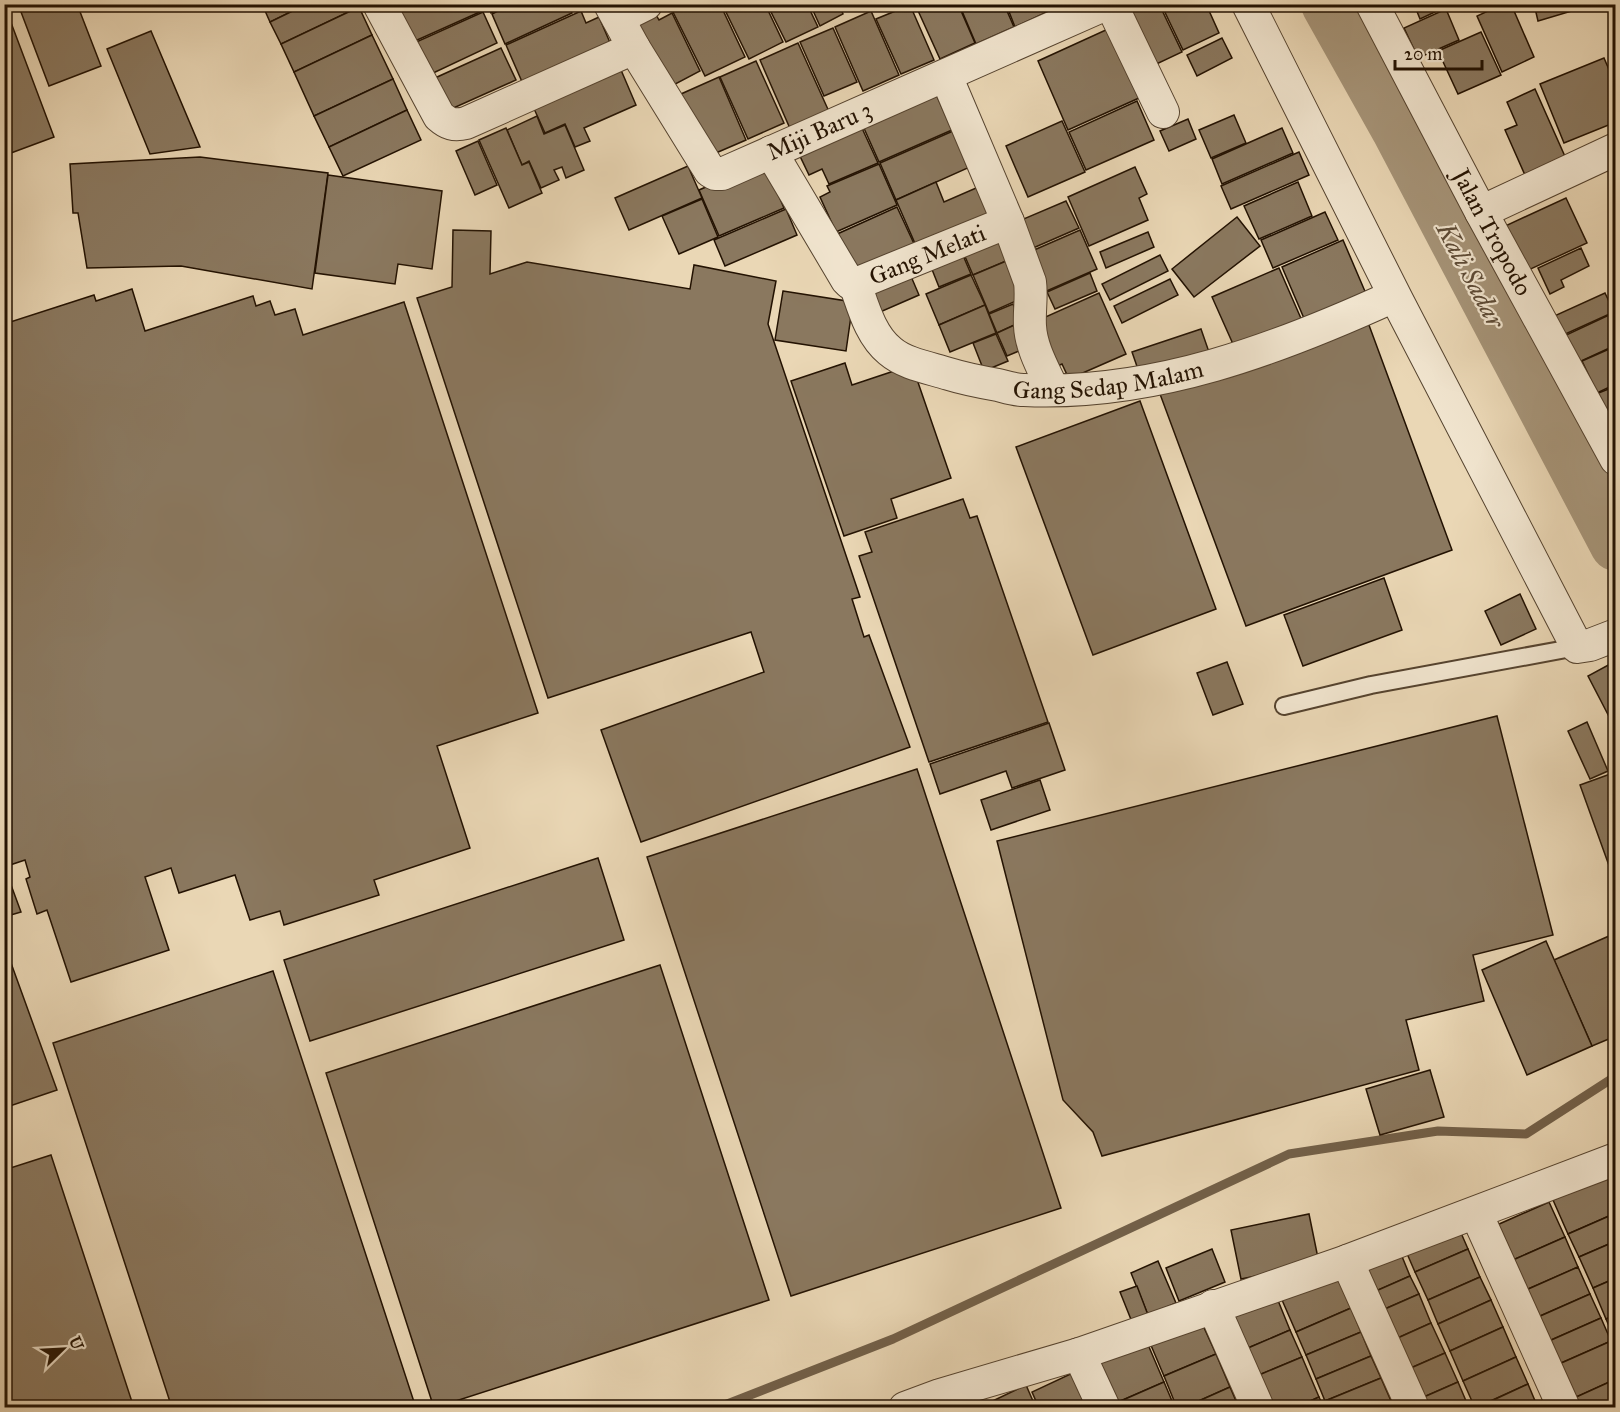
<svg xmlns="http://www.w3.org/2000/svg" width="1620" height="1412" viewBox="0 0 1620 1412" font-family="'IM FELL Great Primer',serif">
<rect width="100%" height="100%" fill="#ead7b5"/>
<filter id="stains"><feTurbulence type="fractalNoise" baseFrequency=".00333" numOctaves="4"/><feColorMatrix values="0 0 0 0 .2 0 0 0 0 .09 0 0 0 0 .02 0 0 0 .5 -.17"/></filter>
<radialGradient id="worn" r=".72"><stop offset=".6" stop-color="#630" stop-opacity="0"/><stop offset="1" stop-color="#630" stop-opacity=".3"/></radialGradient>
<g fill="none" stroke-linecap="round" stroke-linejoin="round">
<polyline stroke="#726049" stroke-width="9" points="717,1408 893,1339 1289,1154 1438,1131 1526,1134 1616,1076"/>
<polyline stroke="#a69478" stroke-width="52" points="1327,4 1397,129 1616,545"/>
</g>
<g fill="#8a785f" stroke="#231202" stroke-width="1.5">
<polygon points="4,4 54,137 11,153 4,134"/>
<polygon points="18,4 77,4 101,66 49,86"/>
<polygon points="262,4 307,4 270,22"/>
<polygon points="307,4 358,4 359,7 281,44 270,22"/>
<polygon points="406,4 479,4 482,11 415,41 399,7"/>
<polygon points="487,4 510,4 491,13"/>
<polygon points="512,4 569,4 572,13 505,44 492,14"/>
<polygon points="683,4 720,4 745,57 705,76 672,10"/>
<polygon points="722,4 765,4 783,42 749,59"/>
<polygon points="767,4 807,4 818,27 786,42"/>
<polygon points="810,4 839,4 843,14 820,26"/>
<polygon points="915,4 958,4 975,43 940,59"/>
<polygon points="959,4 1004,4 1014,27 976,44"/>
<polygon points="1006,4 1041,4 1045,13 1015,27"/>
<polygon points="1042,4 1066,4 1046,13"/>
<polygon points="1135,4 1159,4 1182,52 1148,68 1121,12"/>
<polygon points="1161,4 1206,4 1219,33 1183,50"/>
<polygon points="1414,4 1452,4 1420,19"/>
<polygon points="1476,4 1490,4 1478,10"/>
<polygon points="1503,4 1511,4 1534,57 1502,72 1477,16"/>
<polygon points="1534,4 1591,4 1592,5 1538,21"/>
<polygon points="910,5 934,60 901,74 876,19"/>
<polygon points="359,7 372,35 294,72 281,44"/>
<polygon points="1446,9 1459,40 1418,58 1404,28"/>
<polygon points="581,11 586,23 599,17 611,45 523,84 506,45"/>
<polygon points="871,11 899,75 863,91 835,27"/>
<polygon points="483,12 497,43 429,75 414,43"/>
<polygon points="655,13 659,20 672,13 700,71 664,90 635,23"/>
<polygon points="833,28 857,82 824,96 800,42"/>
<polygon points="1108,29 1139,98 1068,130 1038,61"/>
<polygon points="151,31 200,147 150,154 107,49"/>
<polygon points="1481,32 1501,75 1458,94 1438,51"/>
<polygon points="372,35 393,79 314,116 294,72"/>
<polygon points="1222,38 1232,58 1197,76 1187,55"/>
<polygon points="798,43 831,116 792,133 760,60"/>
<polygon points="501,48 516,80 449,110 435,78"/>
<polygon points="1604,58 1616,86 1616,122 1564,143 1540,84"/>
<polygon points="756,61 784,123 748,139 720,77"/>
<polygon points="618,63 636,105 584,128 590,141 575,147 565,124 545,133 531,102"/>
<polygon points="719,77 746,140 709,156 681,94"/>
<polygon points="393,79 407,110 329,147 314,116"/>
<polygon points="1535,89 1567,161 1528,182 1505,130 1517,125 1507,102"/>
<polygon points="936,94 952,130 879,162 863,126"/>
<polygon points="1137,101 1154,140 1086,170 1069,132"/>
<polygon points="407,110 421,140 343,176 329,147"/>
<polygon points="1234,115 1246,143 1211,158 1199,130"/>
<polygon points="537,116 544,134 565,125 584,170 566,178 562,167 554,170 559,180 541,188 529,161 522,165 507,130"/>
<polygon points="1188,119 1196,139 1169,151 1160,131"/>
<polygon points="1062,121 1085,172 1028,197 1006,146"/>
<polygon points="861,126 878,163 829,184 822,169 809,175 799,154"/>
<polygon points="506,128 522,165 529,162 542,193 509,208 479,140"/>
<polygon points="1282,128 1293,153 1222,184 1212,159"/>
<polygon points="953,131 970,167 896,200 880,163"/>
<polygon points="478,141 497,185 475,195 456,151"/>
<polygon points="1299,152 1309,175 1231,209 1221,186"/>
<polygon points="200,157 328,173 312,289 181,266 87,268 78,213 73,213 70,164"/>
<polygon points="764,162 784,208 719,236 699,190"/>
<polygon points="879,164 897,205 836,232 820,197 830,192 827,186"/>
<polygon points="688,166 702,198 629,230 615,198"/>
<polygon points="1135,167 1147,194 1139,198 1148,220 1089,246 1068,197"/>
<polygon points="328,175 442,191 432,269 398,264 395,284 315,273"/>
<polygon points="936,182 944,202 983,185 995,213 917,248 896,200"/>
<polygon points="1298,182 1312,216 1259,239 1244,206"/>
<polygon points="1566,198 1587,243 1524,272 1503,227"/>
<polygon points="702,199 718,237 679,254 662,216"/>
<polygon points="1066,201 1079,228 1024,252 1012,224"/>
<polygon points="897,207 916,248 853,276 835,235"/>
<polygon points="786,209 797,235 725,266 714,240"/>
<polygon points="1325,212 1338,240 1273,268 1261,240"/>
<polygon points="1237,217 1260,246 1194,297 1172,269"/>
<polygon points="453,230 491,231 490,274 527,262 690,289 694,265 776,281 768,324 860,597 852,599 864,637 869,635 910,747 641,842 601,730 764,672 751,632 548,698 417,298 452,287"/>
<polygon points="1080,230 1097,269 1042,293 1025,254"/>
<polygon points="1148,232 1154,247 1106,268 1100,252"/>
<polygon points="1001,236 1011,259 973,275 963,252"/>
<polygon points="1343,240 1367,296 1306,323 1282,267"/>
<polygon points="1581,248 1589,266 1561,280 1564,287 1550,294 1538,268"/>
<polygon points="962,253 971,274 939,287 931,267"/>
<polygon points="1160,255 1168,271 1110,300 1102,284"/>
<polygon points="1011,259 1027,296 989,313 973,275"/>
<polygon points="907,267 919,295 871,316 864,285"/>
<polygon points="1279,268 1303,323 1237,353 1212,297"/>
<polygon points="1090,273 1097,291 1055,309 1047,292"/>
<polygon points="971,275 985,305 939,325 926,294"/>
<polygon points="1170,279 1178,295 1122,323 1114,306"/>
<polygon points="132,289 145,331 253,296 256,306 270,301 275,315 295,309 303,335 404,302 538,713 437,746 470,848 374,880 379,895 284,925 280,911 250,920 235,875 179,893 171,868 145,877 169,950 71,982 47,910 37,914 26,879 30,877 25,860 7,866 4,859 4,324 94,295 96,301"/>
<polygon points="783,291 853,302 846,351 775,340"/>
<polygon points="1099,293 1126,354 1069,379 1062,364 1055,367 1032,323"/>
<polygon points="1605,293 1614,312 1561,336 1552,317"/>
<polygon points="1013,304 1021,322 997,333 989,314"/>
<polygon points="985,305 996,333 950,352 939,325"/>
<polygon points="1609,315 1616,328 1616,345 1577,363 1564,336"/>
<polygon points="1366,317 1452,550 1246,626 1160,394"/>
<polygon points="1021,322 1031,346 1007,356 997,333"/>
<polygon points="1201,329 1210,355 1141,378 1132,352"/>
<polygon points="996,334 1008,361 984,371 973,343"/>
<polygon points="1616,346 1616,384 1597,393 1582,361"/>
<polygon points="845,363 852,385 912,365 951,478 891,499 897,518 844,536 791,381"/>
<polygon points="1616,386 1616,419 1609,422 1596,394"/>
<polygon points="1140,401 1216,609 1093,655 1016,447"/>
<polygon points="963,499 970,518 977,516 1048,722 929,762 859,556 872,552 865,532"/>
<polygon points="1384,578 1402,630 1303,666 1284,615"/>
<polygon points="1520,594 1536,629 1501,645 1485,611"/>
<polygon points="1227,662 1243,704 1213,715 1197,673"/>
<polygon points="1612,663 1616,670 1616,730 1588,676"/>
<polygon points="1497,716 1553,935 1473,955 1484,1001 1406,1020 1419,1070 1102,1156 1093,1132 1063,1100 997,841"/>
<polygon points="1587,722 1608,771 1590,779 1568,731"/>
<polygon points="1049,723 1065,770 1012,788 1006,771 940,794 930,764"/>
<polygon points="917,769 1061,1208 791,1296 647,857"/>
<polygon points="1613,773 1616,781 1616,885 1580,785"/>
<polygon points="1040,780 1050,810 991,830 981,800"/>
<polygon points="598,858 624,940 310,1041 284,960"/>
<polygon points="4,866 21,912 4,917"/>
<polygon points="1616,933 1616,1036 1592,1046 1554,960"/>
<polygon points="1546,941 1592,1046 1527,1075 1482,970"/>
<polygon points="11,963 57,1090 4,1108 4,965"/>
<polygon points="660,965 769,1300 434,1408 326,1073"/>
<polygon points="273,971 416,1408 172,1408 53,1043"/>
<polygon points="1430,1070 1444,1117 1380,1135 1366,1089"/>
<polygon points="51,1155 134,1408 4,1408 4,1170"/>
<polygon points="1615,1172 1616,1213 1568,1234 1553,1200"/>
<polygon points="1549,1202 1565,1237 1513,1260 1497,1225"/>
<polygon points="1616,1213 1616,1241 1579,1257 1568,1234"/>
<polygon points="1309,1214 1319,1263 1241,1279 1231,1230"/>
<polygon points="1458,1226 1468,1249 1415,1272 1405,1249"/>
<polygon points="1565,1237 1578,1267 1526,1290 1513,1260"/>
<polygon points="1616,1241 1616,1278 1593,1288 1579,1257"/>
<polygon points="1212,1249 1225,1282 1179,1301 1166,1268"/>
<polygon points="1468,1249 1480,1277 1428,1300 1415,1272"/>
<polygon points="1401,1254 1410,1276 1369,1294 1360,1272"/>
<polygon points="1158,1261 1176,1303 1148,1315 1131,1273"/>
<polygon points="1578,1267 1590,1294 1538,1317 1526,1290"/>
<polygon points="1337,1276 1351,1308 1296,1332 1282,1300"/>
<polygon points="1410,1276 1419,1294 1378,1312 1369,1294"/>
<polygon points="1480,1277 1491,1300 1438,1324 1428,1300"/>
<polygon points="1616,1278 1616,1315 1606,1319 1593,1288"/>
<polygon points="1137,1286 1148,1315 1132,1322 1120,1292"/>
<polygon points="1419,1294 1431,1323 1391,1341 1378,1312"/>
<polygon points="1590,1294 1601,1318 1549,1341 1538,1317"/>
<polygon points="1277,1298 1290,1330 1248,1348 1234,1317"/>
<polygon points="1491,1300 1503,1327 1450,1351 1438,1324"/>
<polygon points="1351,1308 1361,1332 1306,1355 1296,1332"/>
<polygon points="1616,1315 1616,1340 1615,1340 1606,1319"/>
<polygon points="1601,1318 1611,1341 1559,1364 1549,1341"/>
<polygon points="1201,1321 1216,1354 1164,1376 1150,1343"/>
<polygon points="1431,1323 1445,1353 1404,1371 1391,1341"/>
<polygon points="1503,1327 1516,1357 1463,1381 1450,1351"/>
<polygon points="1290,1330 1302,1357 1259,1375 1248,1348"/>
<polygon points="1361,1332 1371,1356 1316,1379 1306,1355"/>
<polygon points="1146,1340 1164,1382 1116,1403 1098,1361"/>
<polygon points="1611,1341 1616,1350 1616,1379 1574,1398 1559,1364"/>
<polygon points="1445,1353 1458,1382 1417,1400 1404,1371"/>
<polygon points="1216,1354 1230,1387 1183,1408 1177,1408 1164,1376"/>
<polygon points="1371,1356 1381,1378 1325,1401 1316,1379"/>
<polygon points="1302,1357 1319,1397 1295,1408 1273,1408 1259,1375"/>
<polygon points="1516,1357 1528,1384 1475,1408 1463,1381"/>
<polygon points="1079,1370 1091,1408 1039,1408 1032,1392"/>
<polygon points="1381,1378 1391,1401 1376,1408 1328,1408 1325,1401"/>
<polygon points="1616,1379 1616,1407 1579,1408 1574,1398"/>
<polygon points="1164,1382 1175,1408 1118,1408 1116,1403"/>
<polygon points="1458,1382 1469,1408 1420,1408 1417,1400"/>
<polygon points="1528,1384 1538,1408 1476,1408"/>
<polygon points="1026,1385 1036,1408 978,1408"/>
<polygon points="1230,1387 1239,1408 1183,1408"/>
<polygon points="1319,1397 1324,1408 1295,1408"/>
<polygon points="1391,1401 1393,1408 1376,1408"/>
</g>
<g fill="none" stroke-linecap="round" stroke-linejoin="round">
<g stroke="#55432f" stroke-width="20">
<polyline id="lane" points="1284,706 1371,685 1577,647"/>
</g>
<g stroke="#55432f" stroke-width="34">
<g id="street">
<path d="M379,4L439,116C448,124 454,126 466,123L634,48"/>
<path id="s1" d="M610,4L634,48L710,171L715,174H722L1106,4"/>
<polyline points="1111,4 1163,112"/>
<polyline points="1248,4 1397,300 1577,647 1590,645 1616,635"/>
<path id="s2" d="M1372,4L1481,212L1616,459"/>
<polyline points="618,18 646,4"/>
<path d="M946,76L1008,222L1030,282C1032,297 1029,311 1030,326C1031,348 1044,370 1053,390"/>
<path id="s3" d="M771,152L847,280L850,283H858L1008,222"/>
<polyline points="1481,212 1616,149"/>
<path id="s4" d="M855,284C863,306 870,335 890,351C905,364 930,368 949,374C965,379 981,382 998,385C1006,387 1015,390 1024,390C1154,396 1278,349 1394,296"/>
<polyline points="1476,1213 1564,1408"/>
<polyline points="1347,1261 1413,1408"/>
<polyline points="1213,1306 1258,1408"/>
<polyline points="1079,1354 1104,1408"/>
<polyline points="905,1408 940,1395 1079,1354 1347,1261 1616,1159"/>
</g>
</g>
<use href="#lane" stroke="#f1e5cf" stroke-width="16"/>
<use href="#street" stroke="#f1e5cf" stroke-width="32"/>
</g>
<g text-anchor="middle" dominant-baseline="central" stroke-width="4.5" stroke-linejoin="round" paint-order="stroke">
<g font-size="24" fill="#231202" stroke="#f1e5cf">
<text stroke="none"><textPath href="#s1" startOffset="314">Miji Baru 3</textPath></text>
<text stroke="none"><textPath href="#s2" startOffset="258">Jalan Tropodo</textPath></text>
<text stroke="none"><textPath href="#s3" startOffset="236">Gang Melati</textPath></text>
<text stroke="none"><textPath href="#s4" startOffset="302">Gang Sedap Malam</textPath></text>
</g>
<g font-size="26" font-style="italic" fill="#5e4c37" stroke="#f1e5cf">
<text transform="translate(1471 275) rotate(62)">Kali Sadar</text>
</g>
</g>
<rect width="1620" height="1412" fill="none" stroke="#ead7b5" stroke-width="24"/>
<rect x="6" y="6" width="1608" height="1400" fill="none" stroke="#231202" stroke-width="3"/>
<rect x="12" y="12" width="1596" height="1388" fill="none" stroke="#231202" stroke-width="1.5"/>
<g transform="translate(63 1349) rotate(66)" stroke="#f1e5cf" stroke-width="4.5" paint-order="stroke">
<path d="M0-4.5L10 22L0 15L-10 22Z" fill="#231202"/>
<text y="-9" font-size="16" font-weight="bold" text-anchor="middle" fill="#231202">U</text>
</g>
<path d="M1395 60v9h87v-9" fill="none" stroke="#231202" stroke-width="3"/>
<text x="1404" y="60" font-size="18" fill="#231202" stroke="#f1e5cf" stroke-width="4.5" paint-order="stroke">20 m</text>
<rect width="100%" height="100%" filter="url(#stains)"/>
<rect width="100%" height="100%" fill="url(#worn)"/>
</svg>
